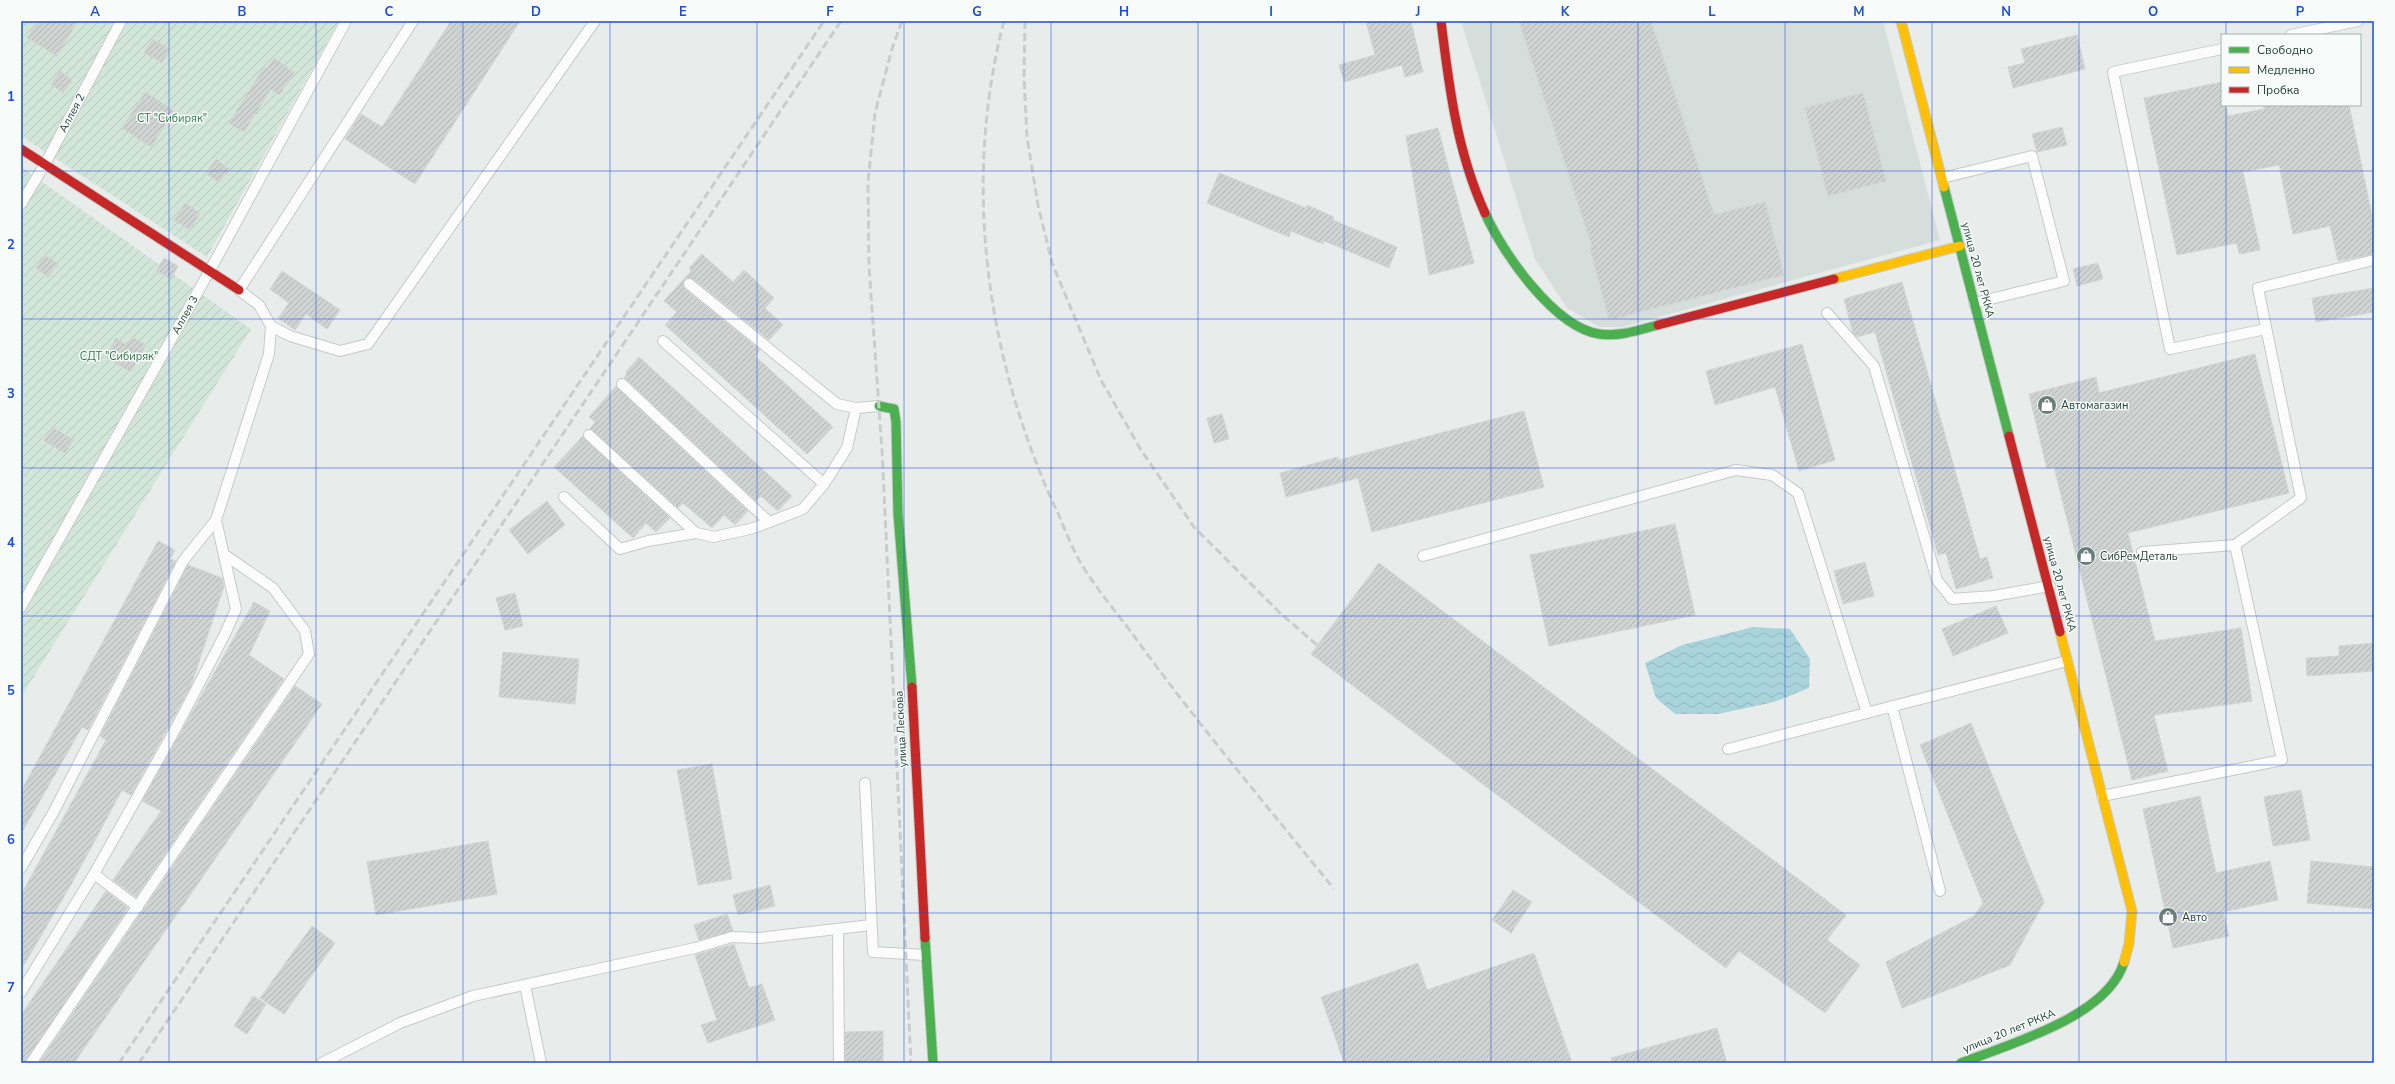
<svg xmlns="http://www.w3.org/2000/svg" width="2395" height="1084" viewBox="0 0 2395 1084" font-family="'Nunito Sans',sans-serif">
<defs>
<pattern id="garden-furrows" width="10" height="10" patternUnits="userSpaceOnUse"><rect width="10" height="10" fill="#d1e6d8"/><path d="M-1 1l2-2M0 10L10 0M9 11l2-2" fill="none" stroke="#b3c6ba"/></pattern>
<pattern id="water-waves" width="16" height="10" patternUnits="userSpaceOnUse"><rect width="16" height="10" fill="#a9d4db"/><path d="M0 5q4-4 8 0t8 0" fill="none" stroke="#91b7bd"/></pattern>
<pattern id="building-hatch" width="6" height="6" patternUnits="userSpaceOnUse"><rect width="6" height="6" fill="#cfd4d2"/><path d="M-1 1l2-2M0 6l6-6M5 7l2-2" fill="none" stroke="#b2b7b5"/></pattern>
</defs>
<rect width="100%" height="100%" fill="#e8edeb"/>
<polygon fill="#d6dedb" points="1461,21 1883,21 1940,240 1622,327 1599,327 1567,308 1535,259"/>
<g fill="url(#garden-furrows)">
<polygon points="21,21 339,21 207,257 21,136"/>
<polygon points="21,167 251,329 21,697"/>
</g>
<polygon fill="url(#water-waves)" points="1753,627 1790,629 1810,659 1809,688 1774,702 1718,714 1675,714 1656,698 1645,663 1682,645"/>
<g fill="url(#building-hatch)" stroke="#d1d6d4">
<polygon points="38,21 78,21 57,56 27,38"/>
<polygon points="451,21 520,21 415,184 345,139 361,114 382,127"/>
<polygon points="1366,21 1411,21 1423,72 1405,77 1402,65 1344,82 1339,65 1375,55"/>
<polygon points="1519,21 1651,21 1714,215 1765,202 1784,275 1609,320 1590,248 1592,247"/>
<polygon points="2077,35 2085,69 2013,88 2008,67 2025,63 2021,49"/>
<polygon points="153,39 170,50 162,63 144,53"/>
<polygon points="274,58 295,73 279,95 271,89 244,132 229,123 264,67 266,69"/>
<polygon points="60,71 72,80 63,93 51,84"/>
<polygon points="2222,82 2222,105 2226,105 2228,116 2264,109 2264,105 2349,105 2374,225 2374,254 2338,261 2330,226 2293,234 2279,165 2243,172 2260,250 2239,254 2237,243 2177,255 2144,98"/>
<polygon points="145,92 174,111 151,147 122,128"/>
<polygon points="1863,93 1886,181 1828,196 1805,108"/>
<polygon points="2062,127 2067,145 2037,152 2032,134"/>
<polygon points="1438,128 1474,263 1429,275 1406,136"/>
<polygon points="216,159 229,169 219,183 206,173"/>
<polygon points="1219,173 1306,208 1307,205 1334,217 1333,220 1397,247 1389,268 1324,241 1323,244 1291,231 1289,237 1207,203"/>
<polygon points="185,203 200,213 190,230 174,220"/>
<polygon points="702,254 733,282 744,270 774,298 765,308 783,325 769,340 693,279 687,278 683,283 685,289 760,350 755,356 833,427 807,454 665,325 677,312 664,301 691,271 689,268"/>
<polygon points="45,255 58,264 48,277 36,268"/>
<polygon points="164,258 178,266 171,279 156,271"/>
<polygon points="2098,263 2103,279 2077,286 2073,269"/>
<polygon points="282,271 340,310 327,329 306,314 295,330 278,318 289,303 270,289"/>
<polygon points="1902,282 1980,559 1987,557 1993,578 1956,589 1946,553 1938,555 1875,332 1857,337 1853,333 1844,299"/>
<polygon points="2374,288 2374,312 2316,322 2312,298"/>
<polygon points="132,337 146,345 131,372 105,357 116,338 127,345"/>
<polygon points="1802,344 1835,460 1799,471 1775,387 1715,405 1706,371"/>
<polygon points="2255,354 2289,493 2128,533 2155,641 2241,628 2252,701 2154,715 2168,771 2132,780 2054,467 2047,469 2029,394 2096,377 2099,393"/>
<polygon points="639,357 792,496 778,511 761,496 756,501 624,378 627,374 626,372"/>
<polygon points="616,386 748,511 735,525 724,515 712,528 683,503 678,508 590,429 595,422 589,417"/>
<polygon points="1524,411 1544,487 1372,532 1358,478 1286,497 1280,473 1338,457 1339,460"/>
<polygon points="1222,414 1229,439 1214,443 1207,418"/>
<polygon points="52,427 74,440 65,453 44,441"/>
<polygon points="583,436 670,518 656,532 646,523 633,538 554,467"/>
<polygon points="547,501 565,525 528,554 509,530"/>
<polygon points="1675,524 1695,615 1549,646 1530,555"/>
<polygon points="158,541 175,550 170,559 176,561 88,730 82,727 21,834 21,791"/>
<polygon points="1865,562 1874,596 1843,604 1834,571"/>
<polygon points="1379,563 1846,915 1827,940 1860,965 1825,1013 1739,951 1726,968 1311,654"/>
<polygon points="188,565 222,578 224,586 191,686 131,795 122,790 73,881 21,970 21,895 106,740 100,736"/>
<polygon points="515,593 523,626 505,630 496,598"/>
<polygon points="254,602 270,611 249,655 284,679 136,897 113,880 161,811 142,801"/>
<polygon points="1996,606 2008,633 1953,656 1942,629"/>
<polygon points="2374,643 2374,671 2307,676 2306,658 2339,656 2339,646"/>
<polygon points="503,652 579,659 575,704 499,697"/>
<polygon points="295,686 322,704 74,1063 39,1063"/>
<polygon points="1971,723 2044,902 2010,965 1902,1008 1886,962 1974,916 1983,903 1920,745"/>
<polygon points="712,764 732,879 698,885 677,770"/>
<polygon points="2301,790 2310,840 2273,846 2264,797"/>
<polygon points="2200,796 2216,873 2270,861 2278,900 2223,912 2229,936 2173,948 2143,809"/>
<polygon points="488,841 497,894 376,915 367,862"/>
<polygon points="2311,861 2374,867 2374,909 2307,903"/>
<polygon points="770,885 775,906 738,915 733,895"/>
<polygon points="1513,890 1532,902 1511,933 1492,920"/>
<polygon points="106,891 128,908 25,1063 21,1063 21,1015"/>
<polygon points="727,914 733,931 699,940 694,925"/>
<polygon points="312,926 335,943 284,1014 260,998"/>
<polygon points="734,944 749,988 762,984 775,1020 708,1043 701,1025 717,1020 695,955"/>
<polygon points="1534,953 1572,1063 1344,1063 1321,997 1418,963 1427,990"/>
<polygon points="253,996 266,1004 247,1034 234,1026"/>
<polygon points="1717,1028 1727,1063 1612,1063 1611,1058"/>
<polygon points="883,1031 883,1063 845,1063 845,1032"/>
</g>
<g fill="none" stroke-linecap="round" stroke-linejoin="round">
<g stroke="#c5cac8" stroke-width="12">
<g id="lane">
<polyline points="2291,35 2358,21"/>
<polyline points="2222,49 2113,72 2170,349 2266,329"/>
<polyline points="1942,178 2032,156 2064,281 1974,303"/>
<polyline points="21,204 45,164 121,21"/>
<polyline points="689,284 837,404 856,408 879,406"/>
<polyline points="1827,313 1874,366 1937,580 1952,599 1993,596 2050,586"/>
<polyline points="271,326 290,336 340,351 368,344 595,21"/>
<polyline points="663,341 824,484"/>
<polyline points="622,384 769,522"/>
<polyline points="589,435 696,533"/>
<polyline points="564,497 620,549 648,541 696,533 714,537 754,528 803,509 824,484 847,448 856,408"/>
<polyline points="2235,545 2301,498 2258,288 2374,260"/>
<polyline points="1423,556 1736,470 1772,475 1798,493 1867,713"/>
<polyline points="21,607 209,272 346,21"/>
<polyline points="1892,706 1940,891"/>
<polyline points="1728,749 2067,661"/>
<polyline points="865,783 873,952 925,955"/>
<polyline points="2102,796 2282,760 2235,545 2142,552"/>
<polyline points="21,868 53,813 183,561 216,520"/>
<polyline points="94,874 138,907"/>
<polyline points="838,929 839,1063"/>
<polyline points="525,985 541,1063"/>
<polyline points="21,992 94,874 176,728 225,634 236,609 216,520 269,354 271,326 259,305 239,290 413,21"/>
<polyline points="31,1063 309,654 305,631 273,588 225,555"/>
<polyline points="322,1063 400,1023 473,996 695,948 732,937 759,938 871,925"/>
</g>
</g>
<g stroke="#c3cbc8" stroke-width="11">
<g id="fast">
<polyline points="1944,187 2009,436"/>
<path d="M1485,213C1502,252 1554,327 1599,334C1620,337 1638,330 1658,325"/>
<polyline points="879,406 894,409 896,422 898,514 912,687"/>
<polyline points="925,938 933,1063"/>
<path d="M1961,1063C2009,1044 2108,1017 2124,962"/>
</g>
</g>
<g stroke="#c3cbc8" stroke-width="11">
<g id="slow">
<polyline points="1901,21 1944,187"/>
<polyline points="1834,279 1960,246"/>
<polyline points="2060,632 2132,911 2129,944 2124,962"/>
</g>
</g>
<g stroke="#c3cbc8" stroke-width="11">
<g id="jam">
<path d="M1441,21C1449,87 1457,152 1485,213"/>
<polyline points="21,149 239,290"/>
<polyline points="1658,325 1834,279"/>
<polyline points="2009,436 2060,632"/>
<polyline points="912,687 925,938"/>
</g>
</g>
<use href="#lane" stroke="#fcfcfc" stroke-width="10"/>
<use href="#fast" stroke="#4caf50" stroke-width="9"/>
<use href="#slow" stroke="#ffc107" stroke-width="9"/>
<use href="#jam" stroke="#c62828" stroke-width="9"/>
<g stroke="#c9cdcc" stroke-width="3" stroke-dasharray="8 4" stroke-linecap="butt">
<polyline points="902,21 892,49 875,113 868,182 869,267 882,450 911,1063"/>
<path d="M1004,21C962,182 986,357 1055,507C1064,526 1071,547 1082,565C1097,590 1117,613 1134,636C1197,723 1267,806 1334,889"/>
<polyline points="1025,21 1024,77 1027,137 1038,205 1052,263 1101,380 1141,450 1194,527 1280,613 1317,645"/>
<polyline points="119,1063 824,21"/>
<polyline points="139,1063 841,21"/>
</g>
</g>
<path fill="none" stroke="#1d4ed8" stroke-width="1" stroke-opacity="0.55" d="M169,21V1063M316,21V1063M463,21V1063M610,21V1063M757,21V1063M904,21V1063M1051,21V1063M1198,21V1063M1344,21V1063M1491,21V1063M1638,21V1063M1785,21V1063M1932,21V1063M2079,21V1063M2226,21V35M2226,105V1063M21,171H2374M21,319H2374M21,468H2374M21,616H2374M21,765H2374M21,913H2374"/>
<defs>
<g id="shop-disc" transform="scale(1)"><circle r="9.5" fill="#697e78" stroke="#f7fbf9"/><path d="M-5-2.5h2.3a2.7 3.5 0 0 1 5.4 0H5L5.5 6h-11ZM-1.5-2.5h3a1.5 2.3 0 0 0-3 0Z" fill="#fff"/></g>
</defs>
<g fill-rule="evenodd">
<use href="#shop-disc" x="2047" y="405"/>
<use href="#shop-disc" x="2086" y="556"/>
<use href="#shop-disc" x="2168" y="917"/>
</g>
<g text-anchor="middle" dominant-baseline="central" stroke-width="3" stroke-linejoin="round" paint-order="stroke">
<g font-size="11" fill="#24423a" stroke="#f7fbf9">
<text transform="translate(72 113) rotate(-62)">Аллея 2</text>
<text transform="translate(1978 270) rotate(75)">улица 20 лет РККА</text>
<text transform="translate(185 315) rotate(-61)">Аллея 3</text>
<text transform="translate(2060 584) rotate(75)">улица 20 лет РККА</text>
<text transform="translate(901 729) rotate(-93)">улица Лескова</text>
<text transform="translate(2009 1031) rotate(-22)">улица 20 лет РККА</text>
</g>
<g font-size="11" fill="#2d7a4b" stroke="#f7fbf9">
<text x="172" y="118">СТ "Сибиряк"</text>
<text x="119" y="356">СДТ "Сибиряк"</text>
</g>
<g font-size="11" fill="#24423a" stroke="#f7fbf9" text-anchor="start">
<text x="2061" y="405">Автомагазин</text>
<text x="2100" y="556">СибРемДеталь</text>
<text x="2182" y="917">Авто</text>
</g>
</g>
<rect width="2395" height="1084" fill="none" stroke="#f7fbf9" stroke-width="44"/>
<rect x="2221" y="34" width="140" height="72" fill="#f7fbf9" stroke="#a3b1ad"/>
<rect x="2229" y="47" width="20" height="6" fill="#4caf50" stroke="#a3b1ad"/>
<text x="2257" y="54" font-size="12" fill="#24423a">Свободно</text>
<rect x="2229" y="67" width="20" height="6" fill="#ffc107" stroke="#a3b1ad"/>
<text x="2257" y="74" font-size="12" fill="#24423a">Медленно</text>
<rect x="2229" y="87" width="20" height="6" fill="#c62828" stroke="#a3b1ad"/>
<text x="2257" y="94" font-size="12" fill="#24423a">Пробка</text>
<rect x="22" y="22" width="2351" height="1040" fill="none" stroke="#1d4ed8" stroke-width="1.5"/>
<g font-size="13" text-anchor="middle" font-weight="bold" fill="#1d4ed8">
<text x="95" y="16">A</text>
<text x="242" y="16">B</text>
<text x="389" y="16">C</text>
<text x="536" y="16">D</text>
<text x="683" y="16">E</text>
<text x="830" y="16">F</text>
<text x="977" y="16">G</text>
<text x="1124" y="16">H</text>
<text x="1271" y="16">I</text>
<text x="1418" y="16">J</text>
<text x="1565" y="16">K</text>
<text x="1712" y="16">L</text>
<text x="1859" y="16">M</text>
<text x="2006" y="16">N</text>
<text x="2153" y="16">O</text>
<text x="2300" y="16">P</text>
<text x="11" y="101">1</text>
<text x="11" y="249">2</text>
<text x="11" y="398">3</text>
<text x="11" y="547">4</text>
<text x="11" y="695">5</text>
<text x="11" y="844">6</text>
<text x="11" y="992">7</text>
</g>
</svg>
